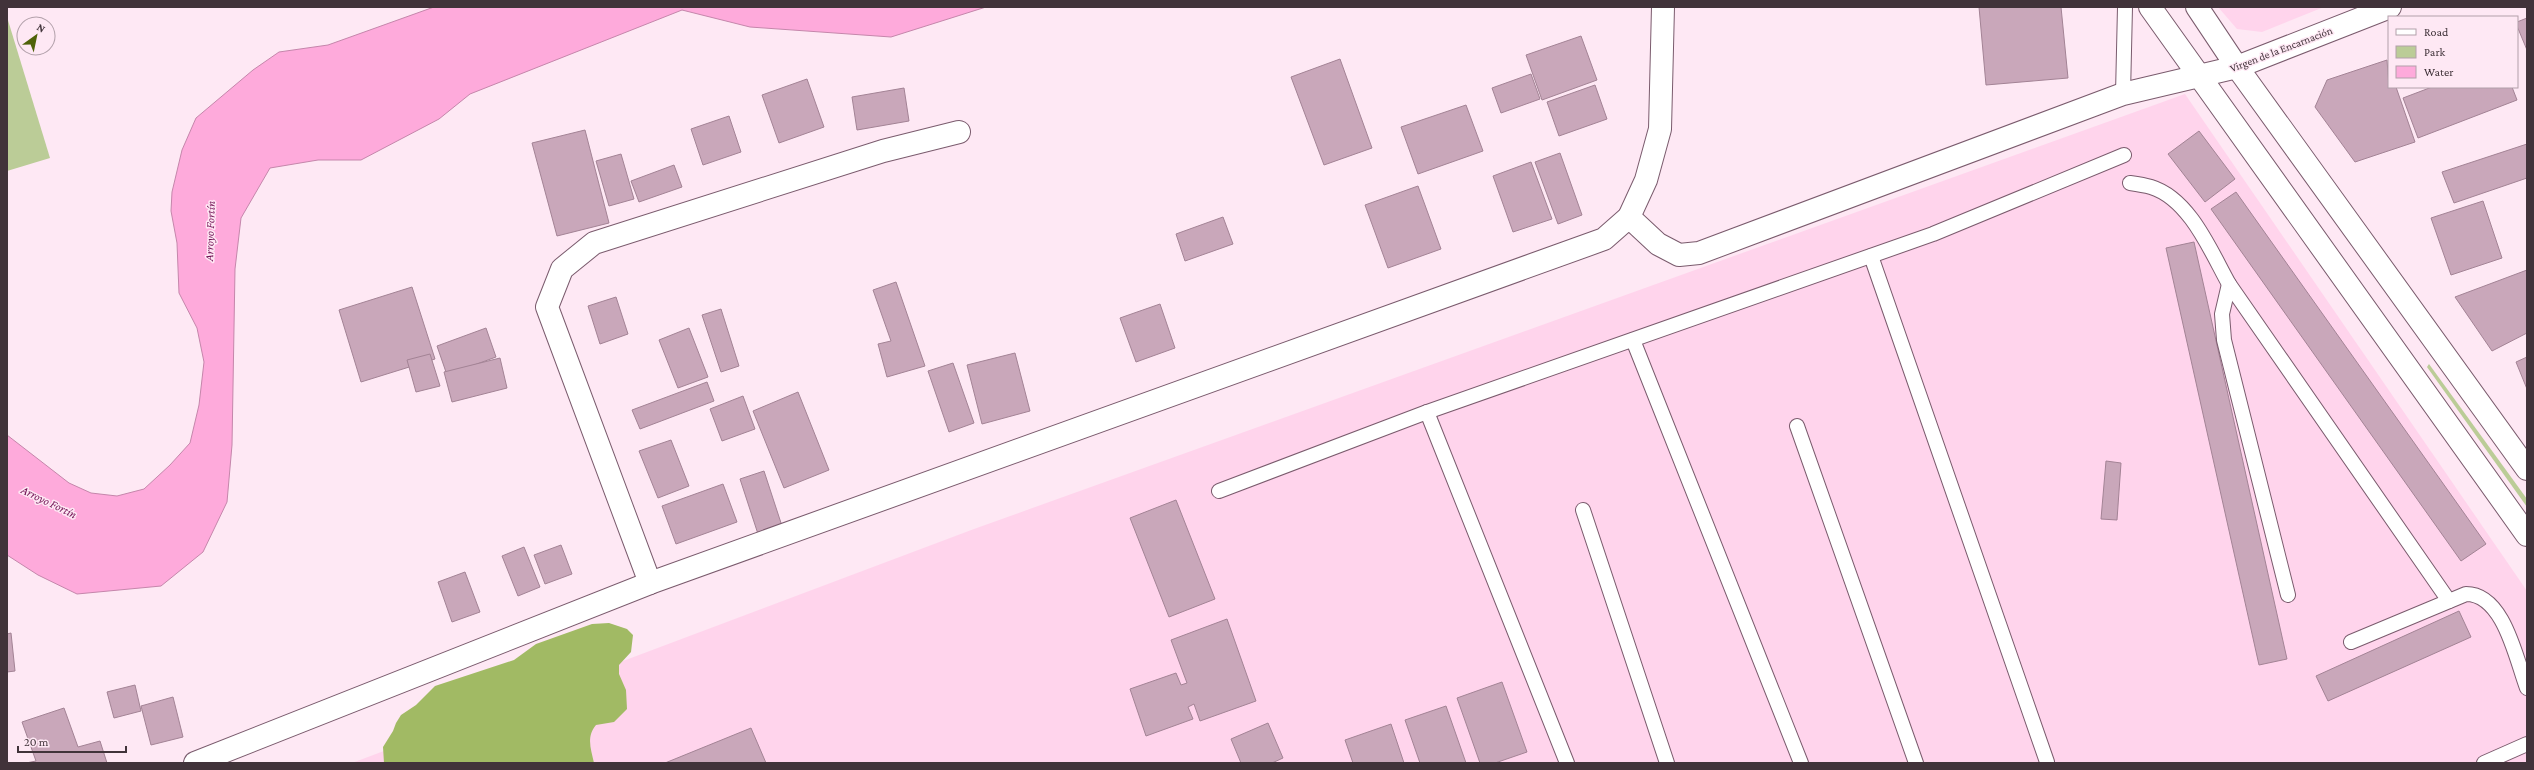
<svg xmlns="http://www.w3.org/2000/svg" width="2534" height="770" viewBox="0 0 2534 770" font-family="'Crimson Pro',serif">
<rect width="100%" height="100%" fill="#fee8f4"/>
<g fill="#ffd4ec">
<polygon points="2218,7 2324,7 2262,32 2237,29"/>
<polygon points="2185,94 2527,591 2527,763 352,763 974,529"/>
</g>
<g fill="#bbcc97">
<polygon points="7,17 50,158 7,171"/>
<polygon points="2429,364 2527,499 2527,507 2427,367"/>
</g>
<path fill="#a1ba64" d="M609,623L627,629L633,635L631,652L619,665V674L626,690L627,709L614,722L596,725C586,737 591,749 594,763H384L383,747L393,731L396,723L401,715L416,705L435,686L514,660L536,644L592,624Z"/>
<polygon fill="#feaadb" stroke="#c586ab" points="434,7 986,7 891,37 750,27 682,10 470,94 439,119 361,160 318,160 270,168 241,218 235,269 232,445 227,502 203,552 161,586 77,594 38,575 7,555 7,435 69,483 91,493 117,496 144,489 170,465 190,443 199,405 204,362 197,328 179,293 177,243 171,211 172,192 182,150 196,118 253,70 279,52 328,45"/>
<g fill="#c9a7ba" stroke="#a38395">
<polygon points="1979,7 2061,7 2068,78 1986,85"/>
<polygon points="2527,18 2527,50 2517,26 2517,22"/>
<polygon points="1581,36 1597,80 1542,100 1526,55"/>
<polygon points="1340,59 1372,148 1324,165 1291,77"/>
<polygon points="2387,60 2389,87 2396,87 2415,142 2355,162 2315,107 2327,80"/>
<polygon points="1531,74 1540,99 1501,113 1492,88"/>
<polygon points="807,79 824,127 779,143 762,95"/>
<polygon points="1595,85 1607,119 1559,136 1547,102"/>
<polygon points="2432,87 2512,87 2517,100 2418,138 2403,98"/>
<polygon points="904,88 909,121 857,130 852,97"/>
<polygon points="1466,105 1483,151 1418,174 1401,127"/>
<polygon points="729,116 741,152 703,165 691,129"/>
<polygon points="585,130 609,223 557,236 532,143"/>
<polygon points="2199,131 2235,179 2205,202 2168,154"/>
<polygon points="2527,144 2527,178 2454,203 2442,172"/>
<polygon points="1560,153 1582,215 1558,224 1535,162"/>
<polygon points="621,154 634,199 609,206 596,161"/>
<polygon points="1531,162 1552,219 1513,232 1493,176"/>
<polygon points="674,165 682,187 639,202 631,181"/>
<polygon points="1418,186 1441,249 1388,268 1365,205"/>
<polygon points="2236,192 2486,544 2461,561 2211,209"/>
<polygon points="2483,201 2502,258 2451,275 2431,218"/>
<polygon points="1223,217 1233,244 1185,261 1176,234"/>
<polygon points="2194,242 2287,659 2259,665 2166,248"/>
<polygon points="2527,270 2527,333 2492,351 2455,297"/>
<polygon points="896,282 925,366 887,377 878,344 891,341 873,290"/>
<polygon points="412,287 435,359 361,382 339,310"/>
<polygon points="616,297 628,334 600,344 588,306"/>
<polygon points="1160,304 1175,348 1136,362 1120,318"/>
<polygon points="721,309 739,366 721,372 702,315"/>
<polygon points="486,328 496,357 447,375 437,346"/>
<polygon points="689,328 708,377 678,388 659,340"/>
<polygon points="1015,353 1030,411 982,424 967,365"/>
<polygon points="430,354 440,386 416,392 407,360"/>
<polygon points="2527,357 2527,389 2516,362"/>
<polygon points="500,358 507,388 452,402 444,372"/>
<polygon points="953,363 974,423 949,432 928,371"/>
<polygon points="707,382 714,401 640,429 632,410"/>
<polygon points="798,392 829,470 784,488 753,411"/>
<polygon points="743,396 755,429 722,441 710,409"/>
<polygon points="671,440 689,486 658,498 639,451"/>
<polygon points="2106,461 2121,463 2117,520 2101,519"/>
<polygon points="764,471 782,526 758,534 740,479"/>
<polygon points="723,484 737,522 676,544 662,506"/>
<polygon points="1176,500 1215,599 1169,617 1130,518"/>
<polygon points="561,545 572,574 545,584 534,555"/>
<polygon points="524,547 540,587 518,596 502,556"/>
<polygon points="465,572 480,612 452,622 438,582"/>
<polygon points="2459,611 2471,637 2328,701 2316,676"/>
<polygon points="1227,619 1256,701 1200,721 1194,704 1188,707 1193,719 1146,736 1130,689 1176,673 1181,685 1187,683 1171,640"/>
<polygon points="11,633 15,671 7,672 7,634"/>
<polygon points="1502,682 1527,752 1495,763 1480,763 1457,698"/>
<polygon points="135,685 141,711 114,718 107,692"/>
<polygon points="173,697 183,737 151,745 141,706"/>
<polygon points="1446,706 1466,763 1420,763 1405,720"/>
<polygon points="64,708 78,747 100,741 107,763 26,763 36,761 22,722"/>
<polygon points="1268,723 1283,758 1272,763 1241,763 1231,739"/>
<polygon points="1391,724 1404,763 1353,763 1345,740"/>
<polygon points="751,728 766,763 665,763"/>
</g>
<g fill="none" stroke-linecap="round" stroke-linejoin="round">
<g stroke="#7a5b6d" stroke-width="16">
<g id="service">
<polyline points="2123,94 2125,7"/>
<path d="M2130,183C2137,184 2144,185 2151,187C2190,199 2211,252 2229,284L2449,601"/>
<polyline points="1871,256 2047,762"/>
<polyline points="2229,284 2222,314 2224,340 2288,595"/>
<polyline points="1633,340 1801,763"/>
<polyline points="1427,412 1567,763"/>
<polyline points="1797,426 1916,763"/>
<polyline points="1219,491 1427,412 1933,234 2124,155"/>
<polyline points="1583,510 1667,763"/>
<path d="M2351,642L2466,594C2504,594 2516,659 2527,688"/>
<polyline points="2484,763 2527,744"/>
</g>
</g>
<g stroke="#7a5b6d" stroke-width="24">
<g id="minor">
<polyline points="1629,217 1646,180 1660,129 1663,7"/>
<polyline points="650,583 547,307 562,269 594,243 883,151 959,132"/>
<polyline points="195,763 650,583 1604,239 1629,217 1658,244 1679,255 1699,253 2123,94 2237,67 2390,7"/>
</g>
</g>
<g stroke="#7a5b6d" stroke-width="24">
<g id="secondary">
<polyline points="2150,7 2527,535"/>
<polyline points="2197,7 2237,67 2527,469"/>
</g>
</g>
<use href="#service" stroke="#fff" stroke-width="14"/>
<use href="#minor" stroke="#fff" stroke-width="22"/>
<use href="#secondary" stroke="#fff" stroke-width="22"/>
</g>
<g text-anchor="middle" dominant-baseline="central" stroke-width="3" stroke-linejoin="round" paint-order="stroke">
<g font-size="11" fill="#41333a" stroke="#fee8f4">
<text transform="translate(2281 49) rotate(-21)">Virgen de la Encarnación</text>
</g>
<g font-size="12" font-style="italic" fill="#721255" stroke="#fee8f4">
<text transform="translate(210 231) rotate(-88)">Arroyo Fortín</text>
<text transform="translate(49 502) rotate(26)">Arroyo Fortín</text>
</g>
</g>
<rect width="2534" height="770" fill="none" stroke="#41333a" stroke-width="16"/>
<rect x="2388" y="16" width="130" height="72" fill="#fee8f4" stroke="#b2a0aa"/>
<rect x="2396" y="29" width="20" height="6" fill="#ffffff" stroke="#b2a0aa"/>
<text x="2424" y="36" font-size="12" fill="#41333a">Road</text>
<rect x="2396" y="46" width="20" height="12" fill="#bbcc97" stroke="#b2a0aa"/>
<text x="2424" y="56" font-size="12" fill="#41333a">Park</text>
<rect x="2396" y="66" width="20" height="12" fill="#feaadb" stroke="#b2a0aa"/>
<text x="2424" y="76" font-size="12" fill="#41333a">Water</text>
<g transform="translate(36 36) rotate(33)"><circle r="19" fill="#fee8f4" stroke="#b2a0aa"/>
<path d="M0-3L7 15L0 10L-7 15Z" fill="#4f6209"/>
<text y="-6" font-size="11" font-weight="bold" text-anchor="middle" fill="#41333a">N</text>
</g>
<path d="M18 746v6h108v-6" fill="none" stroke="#41333a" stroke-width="2"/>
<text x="24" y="746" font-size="12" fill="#41333a" stroke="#fee8f4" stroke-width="3" paint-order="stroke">20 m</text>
</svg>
